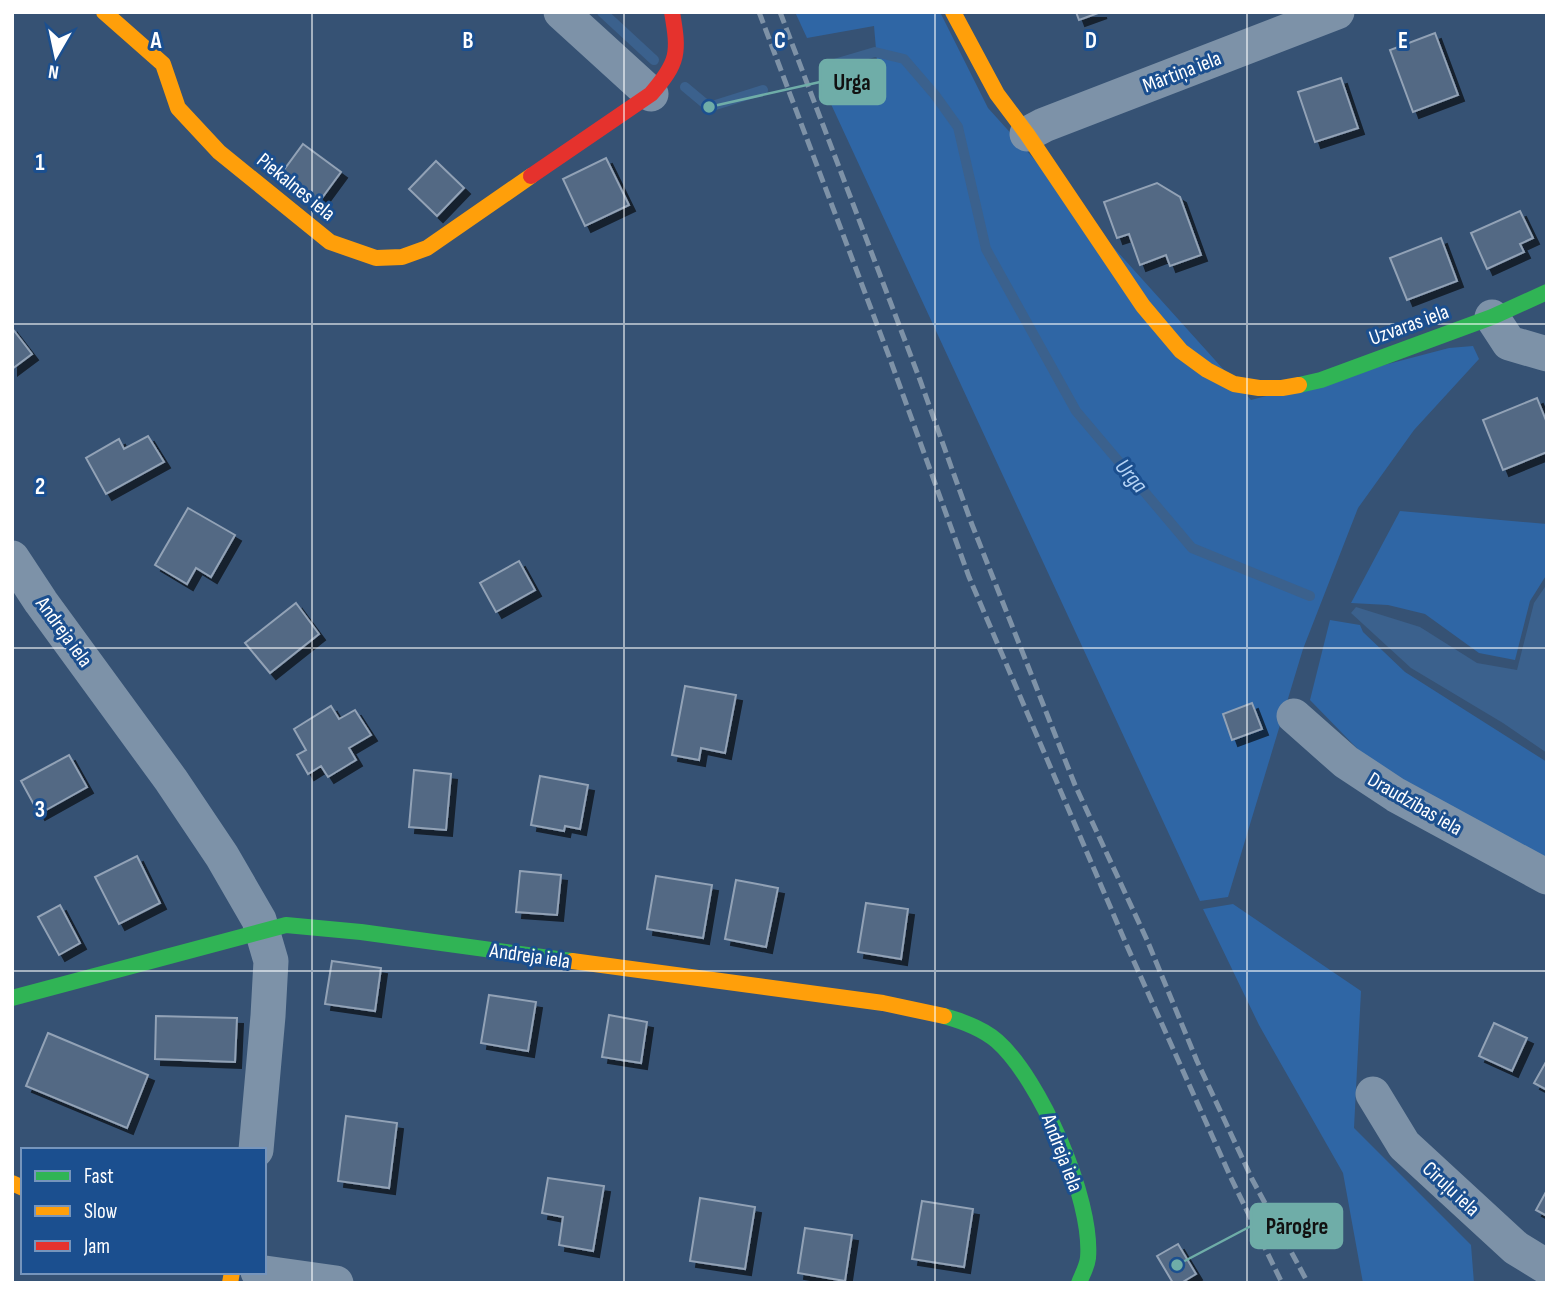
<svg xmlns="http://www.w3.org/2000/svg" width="1559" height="1295" viewBox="0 0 1559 1295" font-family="'Sofia Sans Condensed',sans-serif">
<defs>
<filter id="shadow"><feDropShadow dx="6" dy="6" stdDeviation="0" flood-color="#0009"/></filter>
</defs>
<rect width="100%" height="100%" fill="#365274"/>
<g fill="#2f66a5">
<polygon points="795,12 940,12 988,108 1251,400 1449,348 1473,346 1479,359 1414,430 1358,508 1303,649 1228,897 1200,901 824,89 878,72 874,26 807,38"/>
<polygon points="1400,511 1547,524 1547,574 1530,601 1515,660 1479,653 1425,614 1388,605 1351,603"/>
<polygon points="1330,620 1360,625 1363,632 1405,672 1547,762 1547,865 1380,772 1310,700"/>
<polygon points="1233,904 1361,991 1354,1128 1471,1245 1474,1283 1363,1283 1343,1173 1259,1025 1203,909"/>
</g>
<polygon fill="#3b618d" points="1547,584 1547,753 1503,723 1411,668 1351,613 1356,607 1420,627 1477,663 1517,670 1534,603"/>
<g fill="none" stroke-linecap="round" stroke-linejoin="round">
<g stroke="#3b618d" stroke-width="10">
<polyline points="602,12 654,60"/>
<polyline points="831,65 875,52 904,59 935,95 958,127 986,249 1076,411 1192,548 1310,596"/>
<polyline points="685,87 709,107 763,90"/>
</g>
</g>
<g fill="#526984" stroke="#92a2b6" stroke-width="2" filter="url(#shadow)">
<polygon points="1076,12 1101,12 1079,20"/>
<polygon points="1435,33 1458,95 1413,112 1390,50"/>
<polygon points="1341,78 1358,128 1315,142 1298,92"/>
<polygon points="303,144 341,172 316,206 278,178"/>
<polygon points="606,158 629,205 585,226 563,179"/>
<polygon points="436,161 464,188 437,216 409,189"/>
<polygon points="1157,183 1180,197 1201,255 1170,266 1166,255 1140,265 1129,234 1117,238 1104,202"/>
<polygon points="1520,211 1533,238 1520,244 1524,252 1487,269 1471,233"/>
<polygon points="1441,238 1457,281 1407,300 1390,258"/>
<polygon points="12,328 32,354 12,369"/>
<polygon points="1537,398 1547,423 1547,452 1503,470 1483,420"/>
<polygon points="148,436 164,462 106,494 86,458 119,439 124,449"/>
<polygon points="188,508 235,535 211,577 196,568 187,584 155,565"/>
<polygon points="519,561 535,590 496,612 480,583"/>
<polygon points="296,603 319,634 270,673 245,643"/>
<polygon points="685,686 736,695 725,753 701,748 699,760 672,755"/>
<polygon points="1252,703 1262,729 1232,740 1223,714"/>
<polygon points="331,706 339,719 355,710 371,735 349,748 356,760 328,777 321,766 308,774 297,755 306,750 294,729"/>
<polygon points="69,755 87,787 39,814 21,781"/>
<polygon points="414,770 451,774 446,830 409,827"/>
<polygon points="540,776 588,785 580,829 565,826 564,831 531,825"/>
<polygon points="137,856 160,903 119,924 95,877"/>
<polygon points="520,871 561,875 557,915 516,912"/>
<polygon points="656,876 712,885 703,938 647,929"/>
<polygon points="736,880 778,888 766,947 725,939"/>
<polygon points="866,903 908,909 901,959 858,952"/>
<polygon points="60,905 80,943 59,955 38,917"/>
<polygon points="332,961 381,968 375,1011 325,1004"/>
<polygon points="489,995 536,1002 528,1051 481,1043"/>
<polygon points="609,1015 647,1022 641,1063 602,1057"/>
<polygon points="156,1016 237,1018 235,1062 155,1059"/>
<polygon points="1494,1023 1527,1038 1512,1071 1479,1056"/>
<polygon points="48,1033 148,1075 127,1128 26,1086"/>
<polygon points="1547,1060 1547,1090 1534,1083"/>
<polygon points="346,1116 397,1123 389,1188 338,1181"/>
<polygon points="548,1178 604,1186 593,1251 559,1245 563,1217 542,1213"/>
<polygon points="1547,1190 1547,1216 1536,1210"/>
<polygon points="700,1198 755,1207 745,1269 690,1261"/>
<polygon points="922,1201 973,1209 964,1267 912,1259"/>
<polygon points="805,1228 852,1235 845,1281 798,1273"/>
<polygon points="1178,1244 1196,1274 1181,1283 1173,1283 1157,1256"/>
</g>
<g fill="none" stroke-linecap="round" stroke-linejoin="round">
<g stroke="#7d92a8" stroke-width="35">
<polyline points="561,12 651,94"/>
<polyline points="1027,134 1044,125 1337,12"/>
<polyline points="1492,317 1509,343 1547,354"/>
<polyline points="12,558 41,602 171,780 222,856 259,920 271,961 268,1016 256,1150"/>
<polyline points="1294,716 1346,762 1396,795 1547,877"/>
<polyline points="1373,1094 1404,1145 1516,1248 1547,1267"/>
<polyline points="258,1272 336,1283"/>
</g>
<g stroke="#30b455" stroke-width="16">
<polyline points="1299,385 1321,380 1492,317 1547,292"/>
<polyline points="12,998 286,925 361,932 572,961"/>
<path d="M944,1016C962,1021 982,1028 997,1041C1040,1079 1093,1199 1088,1258C1087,1267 1082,1275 1079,1283"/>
</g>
<g stroke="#ff9f0a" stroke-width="16">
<polyline points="104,12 163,64 178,108 219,152 330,242 376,258 402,257 427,248 531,176"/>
<polyline points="953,12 997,94 1027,134 1143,306 1181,351 1207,370 1234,384 1259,388 1282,388 1299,385"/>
<polyline points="572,961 883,1003 944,1016"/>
<polyline points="12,1183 23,1188"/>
<polyline points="230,1283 232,1272"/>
</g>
<path stroke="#e5322d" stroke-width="16" d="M531,176L651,94C679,62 679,53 672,12"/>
<g stroke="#7e92a7" stroke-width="5" stroke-dasharray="12 5" stroke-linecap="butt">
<polyline points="759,12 890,359 969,577 1127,946 1231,1178 1282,1283"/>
<polyline points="780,12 920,380 971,522 1075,785 1147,940 1197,1061 1252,1179 1308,1283"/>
</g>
</g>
<path fill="none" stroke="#fff" stroke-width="2" stroke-opacity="0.55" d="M312,12V1283M624,12V1283M935,12V1283M1247,12V1283M12,324H1547M12,648H1547M12,971H1547"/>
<g text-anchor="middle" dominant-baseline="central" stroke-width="6" stroke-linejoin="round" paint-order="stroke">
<g font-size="21" fill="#fff" stroke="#1b4f8f">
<text transform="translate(1182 72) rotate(-21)">Mārtiņa iela</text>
<text transform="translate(296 187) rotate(39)">Piekalnes iela</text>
<text transform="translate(1409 325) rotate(-20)">Uzvaras iela</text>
<text transform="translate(64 632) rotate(54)">Andreja iela</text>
<text transform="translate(1415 804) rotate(30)">Draudzības iela</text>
<text transform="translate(530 956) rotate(8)">Andreja iela</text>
<text transform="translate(1062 1153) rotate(69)">Andreja iela</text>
<text transform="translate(1451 1189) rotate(43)">Cīruļu iela</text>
</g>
<g font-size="23" font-style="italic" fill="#b5d3f5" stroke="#1b4f8f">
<text transform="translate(1131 476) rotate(50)">Urga</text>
</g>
</g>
<g font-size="23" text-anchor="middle" font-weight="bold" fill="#fff" stroke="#1b4f8f" stroke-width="6" stroke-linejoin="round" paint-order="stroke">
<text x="156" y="48">A</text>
<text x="468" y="48">B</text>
<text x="780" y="48">C</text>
<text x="1091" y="48">D</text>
<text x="1403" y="48">E</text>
<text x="40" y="170">1</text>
<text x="40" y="494">2</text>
<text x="40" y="817">3</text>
</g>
<path fill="none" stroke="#6fada8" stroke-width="2.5" d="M709 107L820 82M1177 1265L1251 1226"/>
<g fill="#6fada8" stroke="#1b4f8f" stroke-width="2.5">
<circle cx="709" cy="107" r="7"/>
<circle cx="1177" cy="1265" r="7"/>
</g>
<g fill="#6fada8" stroke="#6fada8" stroke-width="2.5">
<rect x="820" y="60" width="65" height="44" rx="7"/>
<rect x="1251" y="1204" width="91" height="44" rx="7"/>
</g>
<g font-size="23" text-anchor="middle" font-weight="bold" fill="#111">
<text x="852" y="90">Urga</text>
<text x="1297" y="1234">Pārogre</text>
</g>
<rect width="1559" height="1295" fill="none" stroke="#ffffff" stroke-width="28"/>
<rect x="21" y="1148" width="245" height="126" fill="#1b4f8f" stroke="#7695bc" stroke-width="2"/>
<rect x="35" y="1171" width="35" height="10" fill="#30b455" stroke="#7695bc" stroke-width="2"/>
<text x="84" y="1183" font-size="21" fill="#ffffff">Fast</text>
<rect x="35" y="1206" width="35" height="10" fill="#ff9f0a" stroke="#7695bc" stroke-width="2"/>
<text x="84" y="1218" font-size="21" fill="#ffffff">Slow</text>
<rect x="35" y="1241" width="35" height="10" fill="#e5322d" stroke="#7695bc" stroke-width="2"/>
<text x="84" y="1253" font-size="21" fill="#ffffff">Jam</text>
<g transform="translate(56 56) rotate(189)" stroke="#1b4f8f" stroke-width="5" paint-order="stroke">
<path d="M0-5L12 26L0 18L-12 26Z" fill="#ffffff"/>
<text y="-10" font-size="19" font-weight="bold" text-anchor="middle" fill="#ffffff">N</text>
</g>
</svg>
